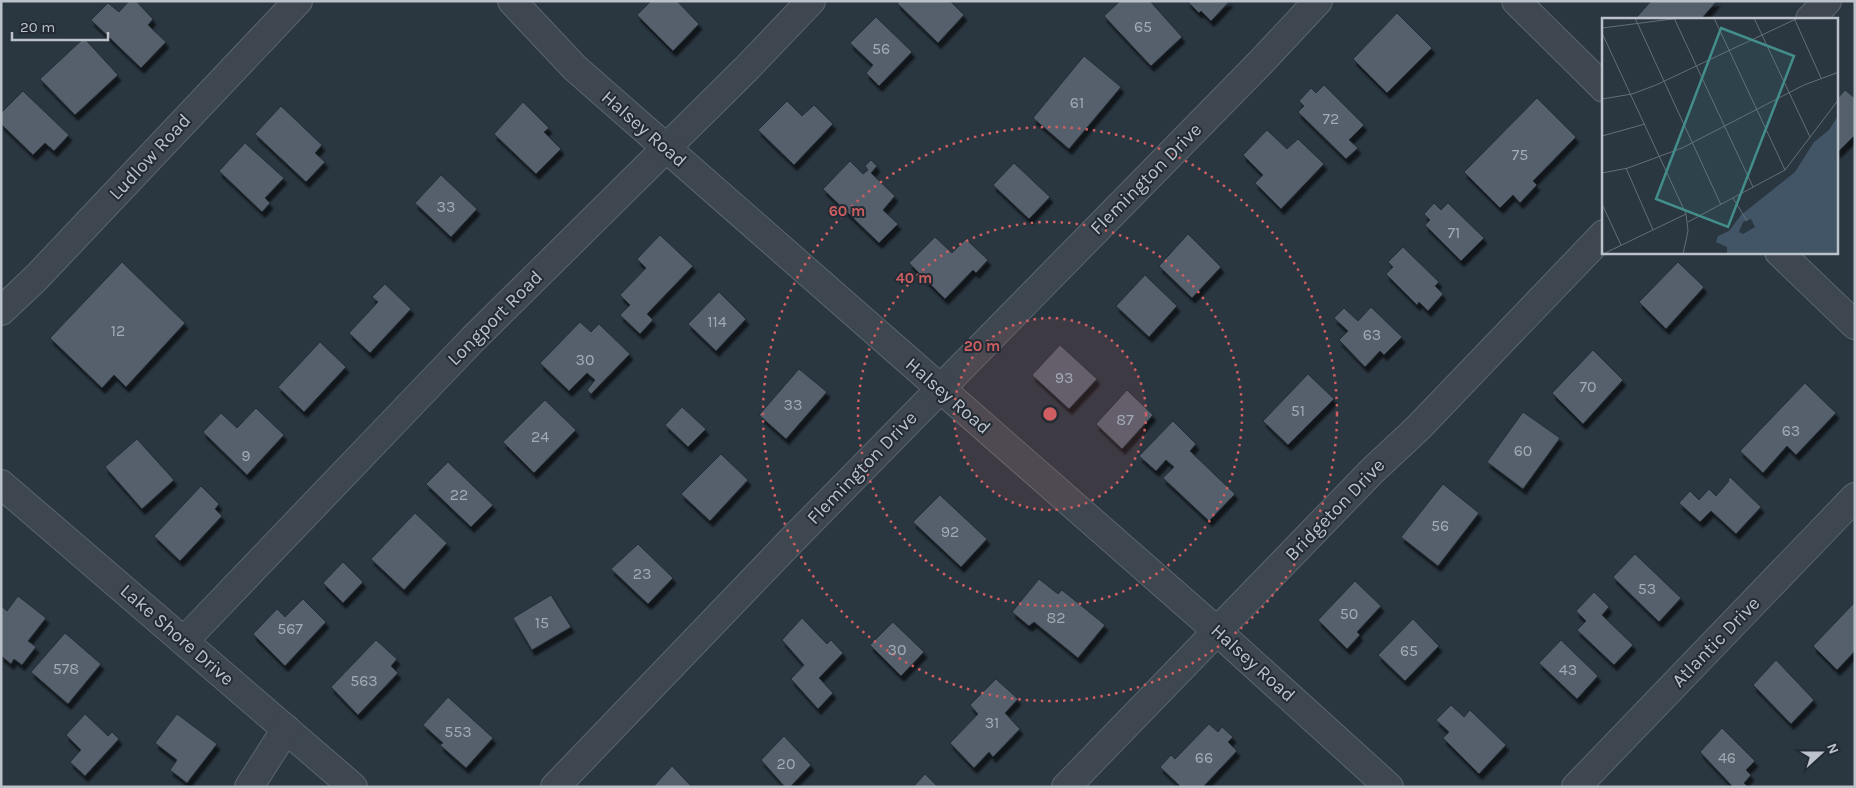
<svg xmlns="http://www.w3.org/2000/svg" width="1856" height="788" viewBox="0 0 1856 788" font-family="Karla,sans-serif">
<defs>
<filter id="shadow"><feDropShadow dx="3" dy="5.5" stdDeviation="1" flood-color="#0009"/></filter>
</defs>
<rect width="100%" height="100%" fill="#2a3640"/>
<g fill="#56616d" stroke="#252e37" filter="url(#shadow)">
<polygon points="129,1 136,1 153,19 148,25 166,42 141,68 91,20 108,3 119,12"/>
<polygon points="651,1 677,1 699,24 673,51 637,15"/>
<polygon points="900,1 950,1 964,15 938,43 897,3"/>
<polygon points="1120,1 1150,1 1182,37 1151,66 1104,16"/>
<polygon points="1187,1 1230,1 1211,21 1201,11 1199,13"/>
<polygon points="1651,1 1717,1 1701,19 1637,19 1636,18"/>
<polygon points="1397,13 1432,48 1387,93 1353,59"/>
<polygon points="876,17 912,52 879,86 866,73 873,65 850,43"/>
<polygon points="84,38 118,75 75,115 40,79"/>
<polygon points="1084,56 1121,87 1069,149 1033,118"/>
<polygon points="1324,85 1364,125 1349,140 1358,148 1346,159 1298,112 1304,106 1299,101 1311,88 1316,93"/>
<polygon points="1845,90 1855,98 1855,135 1837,153 1837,99"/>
<polygon points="23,91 69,135 54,151 45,143 33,155 1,124 1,113"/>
<polygon points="1537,98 1576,137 1533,181 1537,185 1520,203 1513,195 1500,208 1464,172"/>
<polygon points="787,101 802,116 814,105 833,124 794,165 758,130"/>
<polygon points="523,102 549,128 544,132 561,149 536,174 494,134"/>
<polygon points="281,106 322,145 315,153 325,162 306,182 255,134"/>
<polygon points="1267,130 1287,149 1298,139 1324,164 1281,209 1255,183 1263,175 1243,155"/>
<polygon points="245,143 284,178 265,198 270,203 262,212 219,171"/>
<polygon points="871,160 877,166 871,173 895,196 883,210 898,224 879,243 823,189 850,161 863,174 868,170 865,166"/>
<polygon points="1014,163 1050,197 1029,219 993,185"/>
<polygon points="441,175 477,209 451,237 415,203"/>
<polygon points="1434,203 1441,210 1448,203 1484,238 1461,261 1425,225 1430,220 1424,214"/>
<polygon points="1188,234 1221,267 1192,298 1159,266"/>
<polygon points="660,235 693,266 647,314 653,320 640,334 620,315 630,305 620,295 646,268 637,259"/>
<polygon points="935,237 952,253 966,239 988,260 976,273 973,270 945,299 909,263"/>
<polygon points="1403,247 1439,282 1435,286 1443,294 1428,311 1419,302 1417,305 1386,274 1393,267 1388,262"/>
<polygon points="122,262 185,323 126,387 114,375 102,388 50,338"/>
<polygon points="1678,262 1704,287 1666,329 1639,302"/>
<polygon points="1145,275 1177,306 1149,337 1116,306"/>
<polygon points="385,284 411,309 370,353 349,333 378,302 372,297"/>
<polygon points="719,292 746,319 716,351 688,324"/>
<polygon points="1371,307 1402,337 1384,355 1380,351 1365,367 1339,340 1348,331 1334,318 1344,308 1358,321"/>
<polygon points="580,322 591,332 599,324 630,354 591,394 587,390 595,380 587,373 569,391 540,363"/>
<polygon points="320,342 346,367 304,412 278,387"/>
<polygon points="1060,345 1097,379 1069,409 1032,375"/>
<polygon points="1593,350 1623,380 1583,424 1552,393"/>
<polygon points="799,369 827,392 786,439 759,415"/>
<polygon points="1308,374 1334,399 1288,445 1263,421"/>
<polygon points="1805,383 1836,413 1796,455 1787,446 1763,473 1740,451"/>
<polygon points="1127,390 1153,415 1122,449 1096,424"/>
<polygon points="545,400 576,430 534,473 503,442"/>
<polygon points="682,407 706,429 688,447 665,425"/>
<polygon points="256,408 284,435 247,475 203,432 221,413 237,428"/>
<polygon points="1523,412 1560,438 1523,489 1487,462"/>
<polygon points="1173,421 1196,444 1190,451 1235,494 1209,521 1163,478 1174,467 1166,460 1156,471 1139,456"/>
<polygon points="137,439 174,480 142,509 105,467"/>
<polygon points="721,454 748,480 710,521 681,494"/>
<polygon points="448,462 493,505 471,527 426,484"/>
<polygon points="1730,477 1761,507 1736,534 1711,511 1700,522 1679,503 1690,491 1699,500 1709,489 1716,496 1729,481 1728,480"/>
<polygon points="1443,484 1479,513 1438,566 1401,537"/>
<polygon points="201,486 219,504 215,509 222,516 180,561 154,536"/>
<polygon points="940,495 987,539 961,567 913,522"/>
<polygon points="415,513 447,543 404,590 371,559"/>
<polygon points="638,544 673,578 648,604 611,569"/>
<polygon points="1635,554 1681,598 1659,622 1613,577"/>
<polygon points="343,562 363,582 343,603 323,583"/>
<polygon points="1039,579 1058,594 1062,590 1105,625 1078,658 1034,622 1029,626 1012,612"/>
<polygon points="1355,581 1381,606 1357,632 1360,635 1347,649 1318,620"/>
<polygon points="1594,592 1609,607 1602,615 1633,645 1614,665 1577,630 1586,621 1576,611"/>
<polygon points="551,595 571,627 532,650 513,618"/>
<polygon points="18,596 46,618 28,641 36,647 22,665 14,659 11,664 1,656 1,606 7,611"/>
<polygon points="303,599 326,622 285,666 253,634 277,609 285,617"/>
<polygon points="1855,602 1855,651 1837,670 1813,646"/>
<polygon points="802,618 827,644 831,640 843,653 819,678 833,693 818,709 791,679 804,665 782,640"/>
<polygon points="1413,619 1439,646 1405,681 1378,655"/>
<polygon points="893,622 924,652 901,676 870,645"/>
<polygon points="65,633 101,664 68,704 31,672"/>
<polygon points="376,640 397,659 391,666 398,673 358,715 331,687"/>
<polygon points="1561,640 1598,676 1577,699 1539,663"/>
<polygon points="1776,660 1814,700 1791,724 1753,685"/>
<polygon points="996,679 1018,699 1005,713 1020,729 993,757 989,752 974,768 950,743 978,714 970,705"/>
<polygon points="448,697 493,738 466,768 440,745 443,743 423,725"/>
<polygon points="1451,705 1464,717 1470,710 1506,745 1479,774 1443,738 1449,732 1436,720"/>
<polygon points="85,714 108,736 112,732 119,739 85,776 70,762 81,750 66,735"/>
<polygon points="177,714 217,744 187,783 170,770 177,760 155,743"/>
<polygon points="1209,724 1218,732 1222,727 1233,737 1228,742 1237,751 1203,787 1181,787 1160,767 1171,755 1175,759"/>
<polygon points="1722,728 1755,761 1746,770 1751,775 1744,783 1748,787 1733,787 1700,752"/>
<polygon points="784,736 811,765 790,787 785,787 761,760"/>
<polygon points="672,766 692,787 653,787"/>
<polygon points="925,774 938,787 913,787"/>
</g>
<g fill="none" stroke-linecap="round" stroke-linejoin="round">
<g stroke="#5c656d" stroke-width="30">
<g id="minor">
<polyline points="1516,1 1604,88"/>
<polyline points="1810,19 1827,1"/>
<polyline points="1779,252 1855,325"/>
<polyline points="1,484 353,787"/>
<polyline points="184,641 473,339 746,69 811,1"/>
<polyline points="249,787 286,729"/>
<polyline points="555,787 790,542 1261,62 1318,1"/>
<polyline points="1066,787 1372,471 1418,428 1604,234"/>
<polyline points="1576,787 1855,497"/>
</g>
</g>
<g stroke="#5c656d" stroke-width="30">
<g id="tertiary">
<polyline points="512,1 575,68 1217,631 1389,787"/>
<polyline points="1,311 37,277 298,1"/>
</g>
</g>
<use href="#minor" stroke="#3e4750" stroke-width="28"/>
<use href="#tertiary" stroke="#3e4750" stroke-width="28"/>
</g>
<circle cx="1050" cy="414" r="96" fill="#cd5e61" fill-opacity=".12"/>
<g fill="none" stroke="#cd5e61" stroke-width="2.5" stroke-dasharray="2.5 5">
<circle cx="1050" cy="414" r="96"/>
<circle cx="1050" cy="414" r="192"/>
<circle cx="1050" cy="414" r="287"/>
</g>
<g text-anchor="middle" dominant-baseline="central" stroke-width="4" stroke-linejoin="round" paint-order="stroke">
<g font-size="16" fill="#a2aab3">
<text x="1143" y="26">65</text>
<text x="881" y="48">56</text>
<text x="1077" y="102">61</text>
<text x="1331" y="118">72</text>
<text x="1520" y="154">75</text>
<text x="446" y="206">33</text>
<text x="1454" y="232">71</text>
<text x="717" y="321">114</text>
<text x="118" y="330">12</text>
<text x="1372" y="334">63</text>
<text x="585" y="359">30</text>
<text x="1064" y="377">93</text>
<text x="1588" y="386">70</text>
<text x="793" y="404">33</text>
<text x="1298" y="410">51</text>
<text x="1125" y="419">87</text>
<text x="1791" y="430">63</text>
<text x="540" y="436">24</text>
<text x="1523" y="450">60</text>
<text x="246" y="455">9</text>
<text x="459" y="494">22</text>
<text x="1440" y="525">56</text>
<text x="950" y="531">92</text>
<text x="642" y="573">23</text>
<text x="1647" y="588">53</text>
<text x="1349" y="613">50</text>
<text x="1056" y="617">82</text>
<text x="542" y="622">15</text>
<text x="290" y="628">567</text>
<text x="897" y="649">30</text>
<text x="1409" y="650">65</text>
<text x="66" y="668">578</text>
<text x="1568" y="669">43</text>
<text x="364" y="680">563</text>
<text x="992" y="722">31</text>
<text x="458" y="731">553</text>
<text x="1204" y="757">66</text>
<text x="1727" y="757">46</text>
<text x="786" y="763">20</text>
</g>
<g font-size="19" fill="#bbc2ca" stroke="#232c35">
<text transform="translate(644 129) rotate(41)">Halsey Road</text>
<text transform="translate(150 157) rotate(-47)">Ludlow Road</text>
<text transform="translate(1146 179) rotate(-45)">Flemington Drive</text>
<text transform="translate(495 318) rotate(-45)">Longport Road</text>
<text transform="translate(948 396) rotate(41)">Halsey Road</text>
<text transform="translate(862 468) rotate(-46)">Flemington Drive</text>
<text transform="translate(1335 510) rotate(-46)">Bridgeton Drive</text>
<text transform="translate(177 635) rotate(41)">Lake Shore Drive</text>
<text transform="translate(1716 642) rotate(-46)">Atlantic Drive</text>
<text transform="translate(1253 663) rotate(42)">Halsey Road</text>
</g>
</g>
<g transform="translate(1602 18)">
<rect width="236" height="236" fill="#2a3640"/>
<path d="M236,98V236H125V229L114,224L116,218L127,213L139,197L193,154L212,124L227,112ZM149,201L153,209L141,216L137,214L141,204Z" fill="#425567" fill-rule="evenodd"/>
<path fill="none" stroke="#646e77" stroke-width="1" d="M33,0L119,187M72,0L151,169M112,0L183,152M152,0L208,119M192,0L219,60M0,10L78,0M0,15L84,196L86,213L81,236M0,81L30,76L54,67L196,0M0,118L43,106M24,150L51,212M0,155L26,150L80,130L202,67L237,54M131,180L145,203M0,186L19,227M86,204L183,152L237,81M1,236L84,196"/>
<path fill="#438d8a" fill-opacity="0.15" stroke="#438d8a" stroke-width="2.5" d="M119,10L192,38L126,209L54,181Z"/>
<rect width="236" height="236" fill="none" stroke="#bbc2ca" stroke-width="2.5"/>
</g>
<circle cx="1050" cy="414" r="8" fill="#cd5e61" stroke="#232c35" stroke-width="2.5"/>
<g font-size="15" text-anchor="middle" font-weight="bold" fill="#cd5e61" stroke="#232c35" stroke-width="4" stroke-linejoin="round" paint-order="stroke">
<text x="847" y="216">60 m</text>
<text x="914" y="283">40 m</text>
<text x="982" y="351">20 m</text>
</g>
<rect width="1856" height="788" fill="none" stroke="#bbc2ca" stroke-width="5"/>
<g transform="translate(1821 753) rotate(69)" stroke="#232c35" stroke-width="4" paint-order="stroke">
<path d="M0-4L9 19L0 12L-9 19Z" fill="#bbc2ca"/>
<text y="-8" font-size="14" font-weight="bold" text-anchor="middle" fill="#bbc2ca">N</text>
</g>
<path d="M12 32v8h96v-8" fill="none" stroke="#bbc2ca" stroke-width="2.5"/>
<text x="20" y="32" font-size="15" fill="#bbc2ca" stroke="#232c35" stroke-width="4" paint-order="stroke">20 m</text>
</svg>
